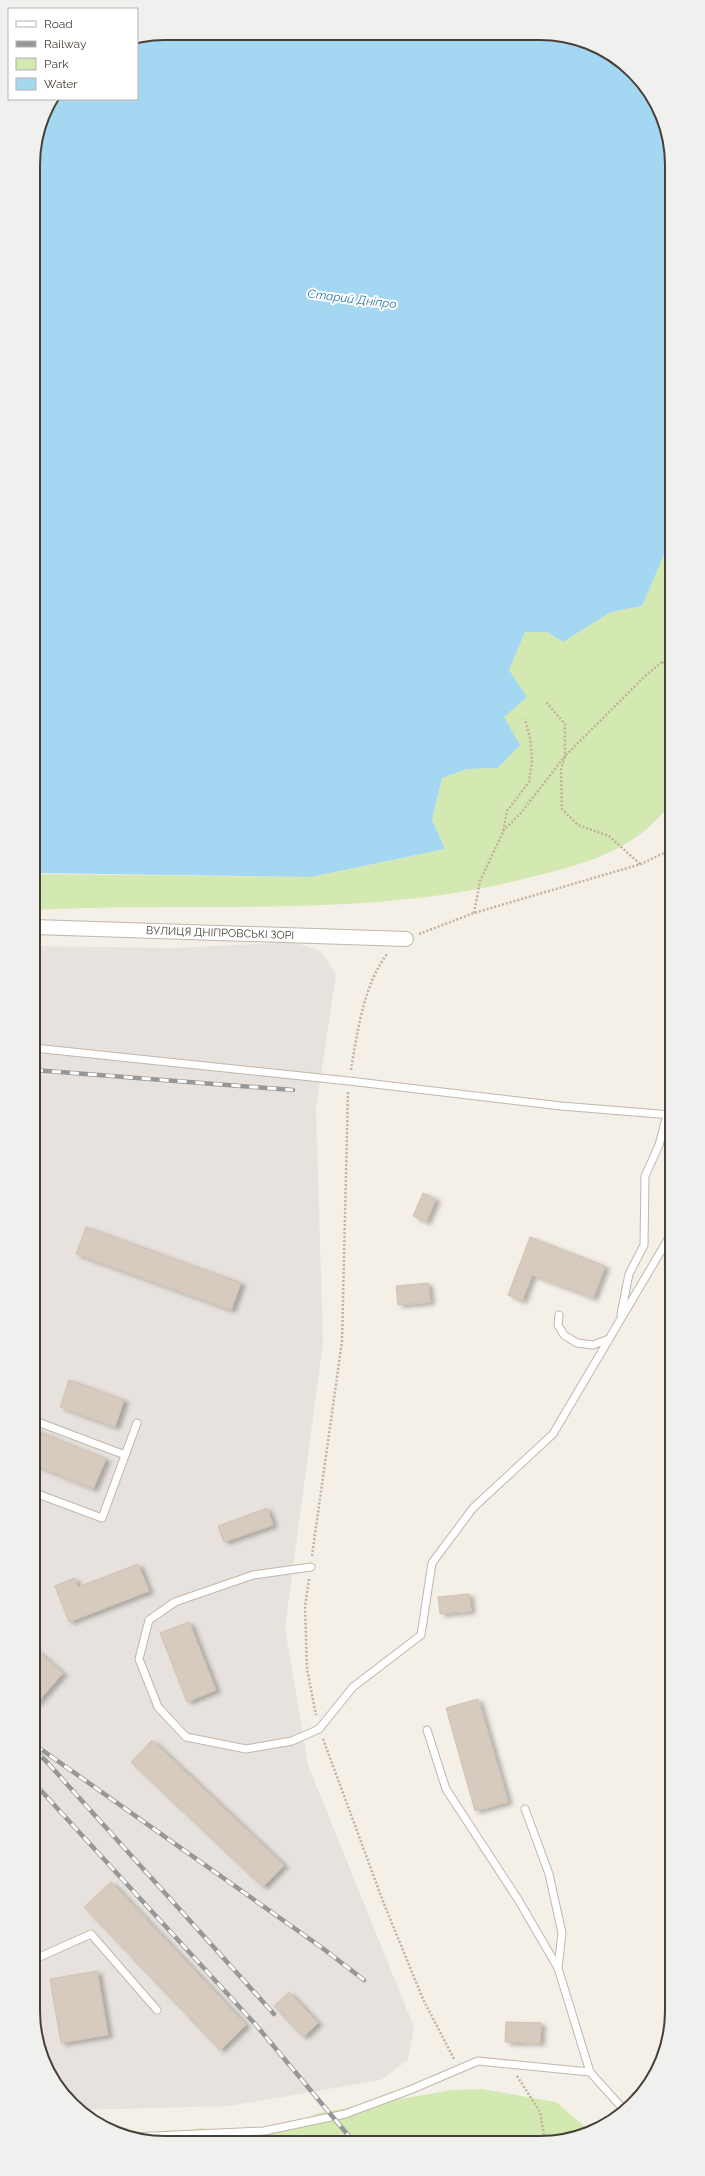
<svg xmlns="http://www.w3.org/2000/svg" width="705" height="2176" viewBox="0 0 705 2176" font-family="Raleway,sans-serif">
<defs>
<filter id="shadow"><feDropShadow dx="4.5" dy="2.5" stdDeviation="2" flood-color="#0004"/></filter>
</defs>
<rect width="100%" height="100%" fill="#f4f0e8"/>
<polygon fill="#e7e2dd" points="294,942 320,951 336,974 316,1108 323,1342 285,1628 308,1765 414,2027 408,2060 381,2080 229,2106 79,2110 72,2104 47,2070 35,2037 34,946 175,948"/>
<g fill="#d4e9b1">
<path d="M670,541V807C657,818 645,833 630,841C600,860 565,869 531,877C369,920 200,901 34,910V874L311,877L445,849L432,820L442,778L467,769L498,768L509,670L525,632H547L563,642L611,612L642,606Z"/>
<polygon points="482,2089 556,2102 590,2131 566,2141 139,2141 135,2139 157,2137 201,2128 258,2139 318,2113 453,2090"/>
</g>
<polygon fill="#a4d7f1" points="165,33 566,36 606,51 633,72 658,106 670,139 670,541 642,606 611,612 563,642 547,632 525,632 509,670 527,697 504,717 520,745 498,768 467,769 442,778 432,820 445,849 311,877 34,873 33,157 43,114 53,99 137,99 137,39"/>
<g fill="#d6cbbe" stroke="#d1c2b1" filter="url(#shadow)">
<polygon points="423,1193 436,1199 426,1222 413,1216"/>
<polygon points="86,1227 241,1283 231,1310 76,1254"/>
<polygon points="530,1237 605,1266 593,1298 532,1275 522,1301 508,1295"/>
<polygon points="428,1283 430,1302 398,1305 396,1286"/>
<polygon points="69,1380 124,1400 115,1427 60,1407"/>
<polygon points="35,1430 106,1459 93,1489 35,1465"/>
<polygon points="267,1508 273,1525 224,1542 218,1526"/>
<polygon points="138,1564 149,1591 69,1622 55,1586 74,1578 78,1587"/>
<polygon points="469,1594 471,1611 440,1614 438,1597"/>
<polygon points="189,1622 216,1690 187,1702 160,1633"/>
<polygon points="35,1649 63,1673 35,1705"/>
<polygon points="478,1699 508,1802 475,1811 446,1708"/>
<polygon points="152,1740 284,1865 263,1887 131,1762"/>
<polygon points="111,1882 246,2025 220,2050 84,1907"/>
<polygon points="97,1971 108,2035 61,2043 50,1979"/>
<polygon points="289,1992 318,2023 303,2037 274,2006"/>
<polygon points="506,2022 541,2023 540,2043 505,2042"/>
</g>
<g fill="none" stroke-linecap="round" stroke-linejoin="round">
<g stroke="#c0b7ab" stroke-width="9">
<g id="lane">
<polyline points="34,1048 349,1081 561,1106 671,1115"/>
<polyline points="621,1314 629,1274 644,1245 645,1176 659,1145 667,1115"/>
<polyline points="559,1315 558,1325 564,1335 577,1343 593,1345 609,1339"/>
<polyline points="35,1421 125,1455"/>
<polyline points="35,1493 102,1518 137,1423"/>
<polyline points="311,1567 253,1575 175,1602 149,1620 139,1659 158,1707 186,1737 246,1749 292,1741 319,1729 353,1687 421,1635 432,1563 473,1508 553,1434 671,1234"/>
<polyline points="427,1730 446,1789 519,1901 558,1968 590,2072"/>
<polyline points="525,1809 549,1874 562,1933 558,1968"/>
<polyline points="35,1959 91,1934 157,2010"/>
<polyline points="131,2137 264,2131 345,2114 410,2090 478,2061 590,2072 624,2110"/>
</g>
</g>
<g stroke="#c0b7ab" stroke-width="16">
<polyline id="street" points="34,927 406,939"/>
</g>
<g stroke="#c2b29c" stroke-width="2.5" stroke-dasharray="2 2" stroke-linecap="butt">
<polyline points="662,663 670,655"/>
<polyline points="503,831 520,814 565,756 565,724 546,702"/>
<polyline points="640,864 609,836 578,825 562,809 561,770 565,756 644,677 661,663 670,662"/>
<polyline points="474,913 480,881 503,832 507,811 529,782 532,761 530,738 525,719"/>
<polyline points="419,934 474,913 641,864 670,850"/>
<path d="M351,1070C357,1033 364,983 388,953"/>
<polyline points="312,1556 342,1341 348,1091"/>
<polyline points="309,1579 305,1607 307,1669 316,1715"/>
<polyline points="323,1739 384,1904 423,1999 454,2059"/>
<polyline points="517,2076 540,2112 545,2141"/>
</g>
<use href="#lane" stroke="#fff" stroke-width="7"/>
<use href="#street" stroke="#fff" stroke-width="14"/>
<g stroke="#979797" stroke-width="4.5">
<g id="rail">
<polyline points="34,1070 293,1090"/>
<polyline points="35,1745 321,1947 364,1980"/>
<polyline points="35,1751 46,1761 274,2014"/>
<polyline points="35,1784 256,2025 353,2141"/>
</g>
</g>
<use href="#rail" stroke="#fff" stroke-width="3" stroke-dasharray="9" stroke-linecap="butt"/>
</g>
<g text-anchor="middle" dominant-baseline="central" stroke-width="4" stroke-linejoin="round" paint-order="stroke">
<g font-size="11" fill="#484037" stroke="#fff">
<text transform="translate(220 933) rotate(2)">ВУЛИЦЯ ДНІПРОВСЬКІ ЗОРІ</text>
</g>
<g font-size="12" font-style="italic" fill="#2b7aa6" stroke="#fff">
<text transform="translate(352 299) rotate(7)">Старий Дніпро</text>
</g>
</g>
<path d="M0 0H705V2176H0ZM165 40H540A125 125 0 0 1 665 165V2011A125 125 0 0 1 540 2136H165A125 125 0 0 1 40 2011V165A125 125 0 0 1 165 40Z" fill="#f0f0ef" fill-rule="evenodd"/>
<path fill="none" stroke="#484037" stroke-width="2" d="M165 40H540A125 125 0 0 1 665 165V2011A125 125 0 0 1 540 2136H165A125 125 0 0 1 40 2011V165A125 125 0 0 1 165 40Z"/>
<rect x="8" y="8" width="130" height="92" fill="#ffffff" stroke="#b6b3af"/>
<rect x="16" y="21" width="20" height="6" fill="#ffffff" stroke="#b6b3af"/>
<text x="44" y="28" font-size="12" fill="#484037">Road</text>
<rect x="16" y="41" width="20" height="6" fill="#979797" stroke="#b6b3af"/>
<text x="44" y="48" font-size="12" fill="#484037">Railway</text>
<rect x="16" y="58" width="20" height="12" fill="#d4e9b1" stroke="#b6b3af"/>
<text x="44" y="68" font-size="12" fill="#484037">Park</text>
<rect x="16" y="78" width="20" height="12" fill="#a4d7f1" stroke="#b6b3af"/>
<text x="44" y="88" font-size="12" fill="#484037">Water</text>
</svg>
